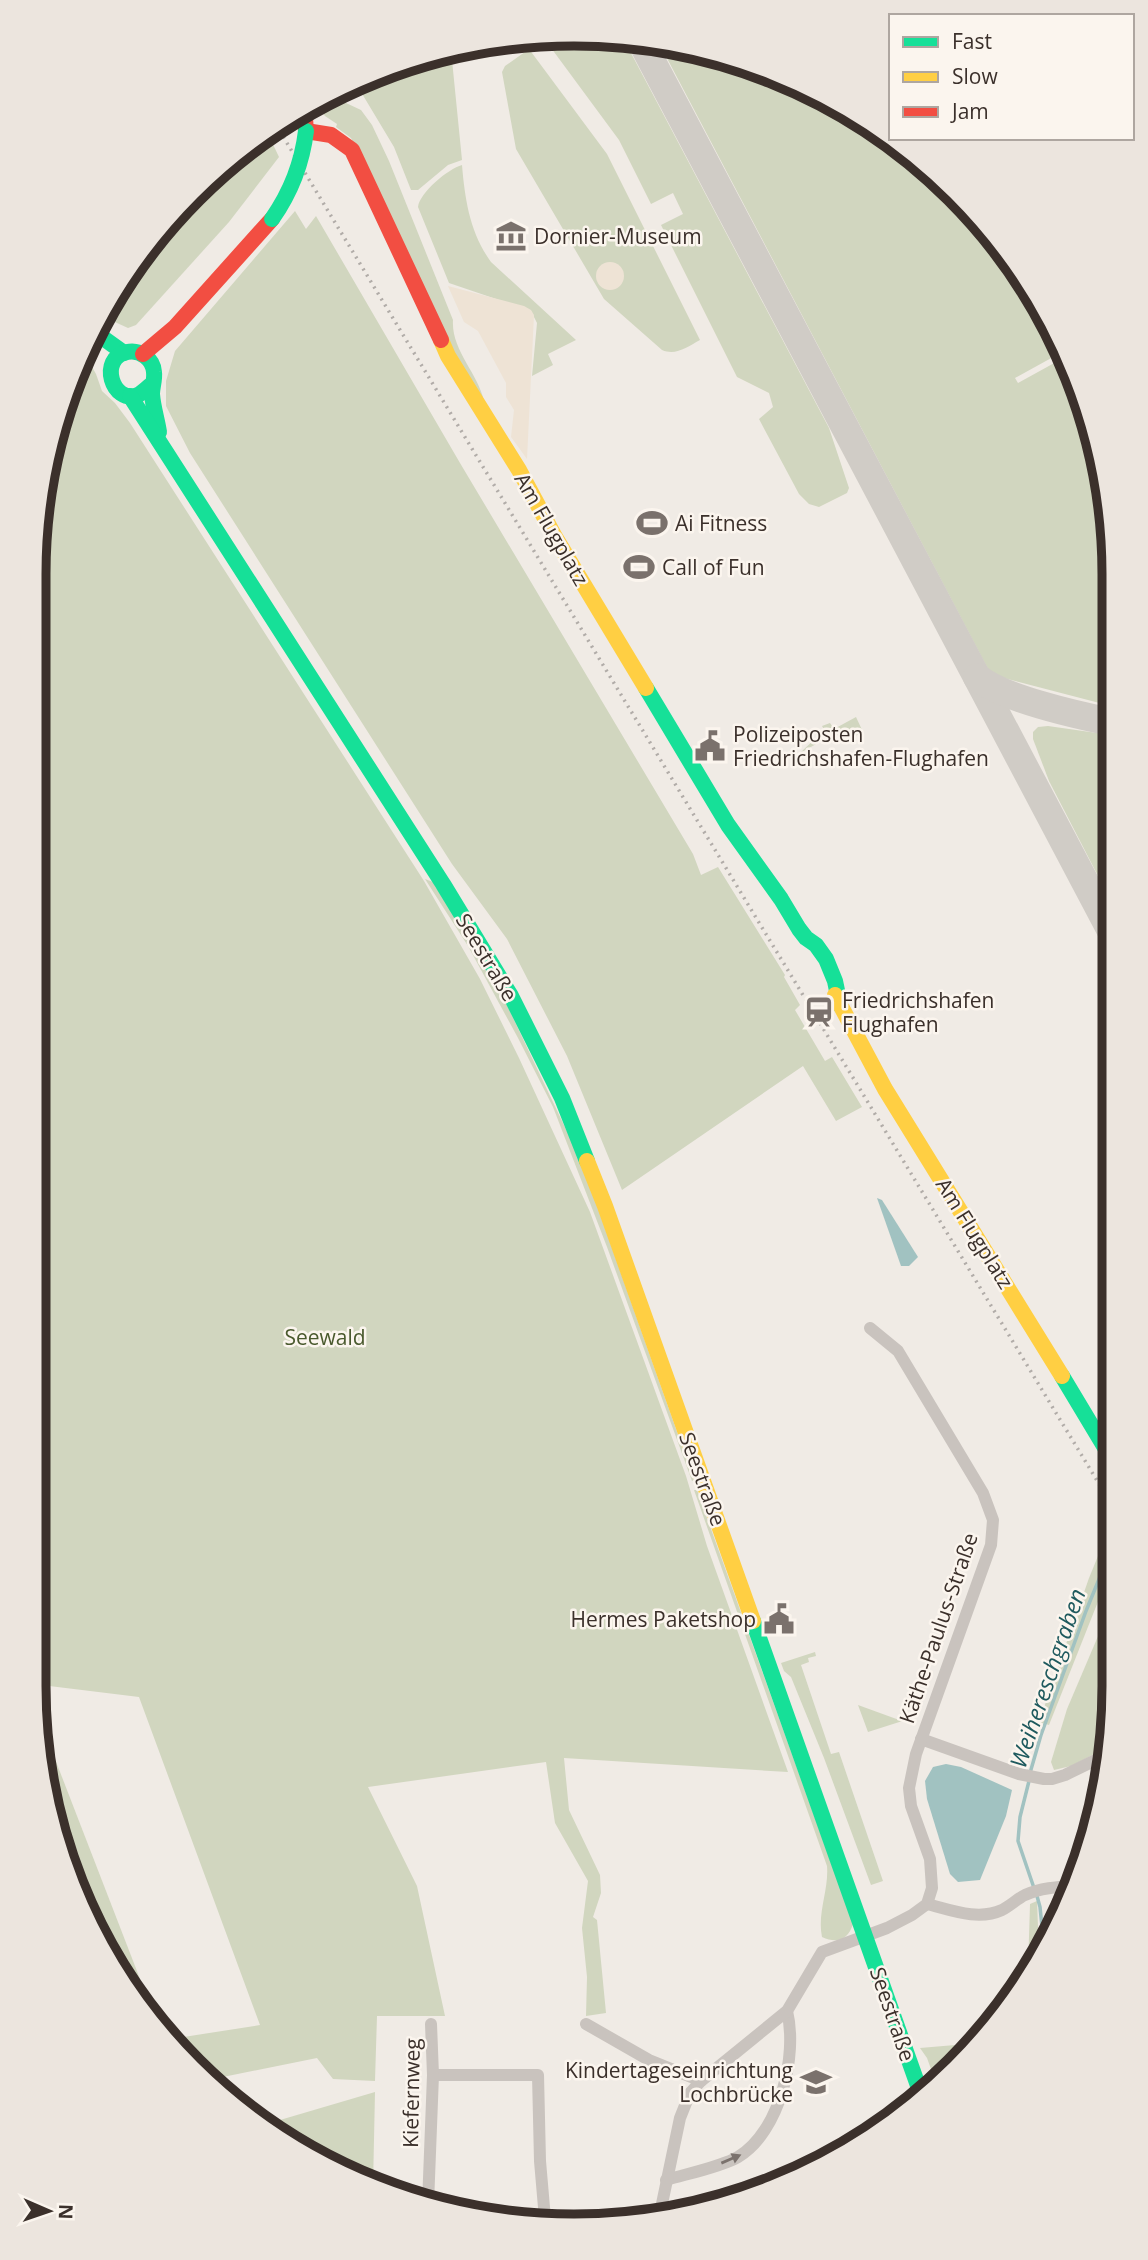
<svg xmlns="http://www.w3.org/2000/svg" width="1148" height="2260" viewBox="0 0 1148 2260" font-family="'Open Sans',sans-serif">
<rect width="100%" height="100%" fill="#f0ebe5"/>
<g fill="#d1d6bf">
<polygon points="609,34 622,36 829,428 849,488 847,493 819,507 809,504 799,494 759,419 773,407 769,393 737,377 661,225 683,214 673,193 651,204 619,140 543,37"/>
<polygon points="659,43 714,52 813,89 904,145 1003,245 1064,351 1015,378 1018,383 1067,356 1074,367 1110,503 1111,706 1004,678 989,671"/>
<path d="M529,49L607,154L700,340C687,347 676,356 662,350L604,299L516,149L502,72L505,66Z"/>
<polygon points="451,50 462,160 448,165 418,190 411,190 394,147 361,92 360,84 362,79 400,62"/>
<path d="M338,103H346L361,110L372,125L389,161L453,320C451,350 478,373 484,401L445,338L351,138L336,127L337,124L325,116L318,108Z"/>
<polygon points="267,132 279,157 229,222 136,325 128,328 106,318 102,313 145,245 217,168"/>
<path d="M462,165C465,200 470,233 491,262L576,340L548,354L553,365L532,376L537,323L531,311L449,283L418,207C420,192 448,169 462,165Z"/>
<polygon points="295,211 306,229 316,216 460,463 693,854 701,875 718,867 785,975 784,977 800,1005 795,1010 825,1061 832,1057 862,1107 836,1121 803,1066 622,1190 567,1056 507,939 452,864 190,453 166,406 166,381 175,351"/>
<polygon points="83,351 96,374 102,391 115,403 130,423 424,881 480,979 519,1058 590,1212 686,1476 707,1546 788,1772 564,1758 569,1810 600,1875 601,1893 593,1917 597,1920 606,2013 586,2016 587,1977 582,1928 588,1881 555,1823 546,1762 368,1787 417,1886 445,2016 377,2016 375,2081 333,2079 317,2058 213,2079 171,2039 260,2025 139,1697 33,1684 34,539 52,434"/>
<polygon points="856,717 863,732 843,743 836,733 800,753 819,735 816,728 821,736 826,733 822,726 830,723 834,729"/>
<polygon points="1048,726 1111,735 1111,901 1049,781 1033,739 1033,732 1038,727"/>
<polygon points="425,879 433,882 504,999 582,1163 694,1480 692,1481 607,1247 553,1107 518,1038 468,946"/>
<path d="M694,1490H697L853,1924C848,1940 837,1944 822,1937C817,1913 829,1890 827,1866Z"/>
<polygon points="1113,1531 1113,1560 1105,1584 1049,1725 1039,1722 1089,1578 1105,1539"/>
<polygon points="1113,1601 1113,1726 1102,1750 1071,1766 1054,1770 1051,1762 1067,1709"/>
<polygon points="815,1652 816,1656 808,1658 809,1662 801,1665 831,1754 839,1752 883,1881 871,1885 824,1758 791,1677 784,1671 781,1663"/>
<polygon points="858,1705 902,1721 906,1714 915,1717 868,1732"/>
<polygon points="38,1715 159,2028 145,2015 62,1860"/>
<polygon points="1037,1901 1039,1953 1028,1968 1030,1904"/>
<polygon points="955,2045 958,2054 957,2068 936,2083 927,2058 920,2048"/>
<polygon points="375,2092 373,2187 274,2136 263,2125"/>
</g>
<g fill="#eee3d5">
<circle cx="610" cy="276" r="14"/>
<polygon points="448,286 524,306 531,310 534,315 527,459 511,437 514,410 506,397 506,383 478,331 464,322"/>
</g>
<g fill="#a1c2c1">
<polygon points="877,1198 882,1200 918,1257 909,1266 901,1266"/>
<polygon points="946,1764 961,1767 1012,1790 1006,1816 980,1880 958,1882 950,1874 927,1799 925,1781 933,1767"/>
</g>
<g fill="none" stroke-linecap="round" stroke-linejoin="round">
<g stroke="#a1c2c1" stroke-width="3.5">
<polyline points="1030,1773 1041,1735 1086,1611 1113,1545"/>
<polyline points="1029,1781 1020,1817 1018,1841 1034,1888"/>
<polyline points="1037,1896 1040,1907 1044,1946"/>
</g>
<g stroke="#d0ccc6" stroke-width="28">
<polyline points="640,39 1111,931"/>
<path d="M977,677C1001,698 1077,715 1111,722"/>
</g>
<g stroke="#c9c3be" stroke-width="12">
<polyline points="921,1739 1019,1774 1044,1779 1052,1779 1065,1775 1108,1754"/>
<path d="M927,1904C951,1910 978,1921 1002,1910C1010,1906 1017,1899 1025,1895C1040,1888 1057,1887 1074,1886"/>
<polyline points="586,2024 649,2060 701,2081"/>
<polyline points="433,2075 538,2075 540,2161 545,2219"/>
<path d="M666,2180C686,2174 721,2167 738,2157C780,2132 798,2055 787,2011"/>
<polyline points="428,2204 433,2075 431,2024"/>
<polyline points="659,2218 680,2118 690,2093 701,2081 787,2011 822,1952 887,1928 912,1915 927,1904 932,1888 930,1859 911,1806 909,1788 916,1754 991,1545 993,1520 983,1493 898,1351 870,1328"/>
</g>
<g stroke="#16e098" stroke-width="16">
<polyline points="92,330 124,353"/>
<path d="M151,385C147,388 142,393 138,395C112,405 98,358 127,352C140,349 153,359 154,372C155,380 152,387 152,394C153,407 157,419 159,432"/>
<polyline points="130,396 443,884 511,996 562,1098 587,1161"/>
<polyline points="646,688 728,825 781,899 799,929 806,938 816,945 826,959 835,981 840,1005"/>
<polyline points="1062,1376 1113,1461"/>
<polyline points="753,1621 921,2094"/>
</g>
<g stroke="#ffcf43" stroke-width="16">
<polyline points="441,340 448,356 519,470 555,537 646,688"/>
<polyline points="835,995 885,1089 1062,1376"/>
<polyline points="587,1161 605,1206 753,1621"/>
</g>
<g stroke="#f24e42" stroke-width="16">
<polyline points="304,105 306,131 331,135 352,150 441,340"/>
<polyline points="143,354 175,327 272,219"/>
</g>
<polyline stroke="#b1aca8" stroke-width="3.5" stroke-dasharray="2 5" stroke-linecap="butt" points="276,125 1113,1507"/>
<path stroke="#16e098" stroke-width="16" d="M272,219C291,192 302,164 306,131"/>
</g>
<defs><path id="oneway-solid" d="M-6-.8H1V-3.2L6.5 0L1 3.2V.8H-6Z" transform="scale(1.75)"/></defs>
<use fill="#7b726d" href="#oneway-solid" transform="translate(731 2159) rotate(-23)"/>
<defs>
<g id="museum-bare" transform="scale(2.415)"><path d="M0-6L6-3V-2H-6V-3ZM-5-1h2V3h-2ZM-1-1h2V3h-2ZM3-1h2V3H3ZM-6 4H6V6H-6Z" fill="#7a716c" stroke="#fbf5ee" stroke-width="2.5" paint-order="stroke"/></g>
<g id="stadium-bare" transform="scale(2.415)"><path d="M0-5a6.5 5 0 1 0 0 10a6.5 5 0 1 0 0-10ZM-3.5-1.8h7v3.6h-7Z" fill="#7a716c" stroke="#fbf5ee" stroke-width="2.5" paint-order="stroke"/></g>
<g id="civic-bare" transform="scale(2.415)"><path d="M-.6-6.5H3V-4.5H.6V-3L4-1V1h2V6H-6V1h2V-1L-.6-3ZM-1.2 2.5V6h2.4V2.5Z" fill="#7a716c" stroke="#fbf5ee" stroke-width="2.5" paint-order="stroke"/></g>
<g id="station-bare" transform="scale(2.415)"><path d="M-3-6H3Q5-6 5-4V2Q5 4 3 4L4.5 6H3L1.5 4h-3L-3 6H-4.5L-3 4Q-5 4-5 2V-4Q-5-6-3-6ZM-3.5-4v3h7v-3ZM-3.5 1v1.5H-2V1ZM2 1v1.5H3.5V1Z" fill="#7a716c" stroke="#fbf5ee" stroke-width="2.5" paint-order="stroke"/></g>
<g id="school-bare" transform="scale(2.415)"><path d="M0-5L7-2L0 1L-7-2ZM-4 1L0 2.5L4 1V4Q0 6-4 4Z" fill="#7a716c" stroke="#fbf5ee" stroke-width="2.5" paint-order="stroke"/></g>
</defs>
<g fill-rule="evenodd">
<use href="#museum-bare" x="511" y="236"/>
<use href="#stadium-bare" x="652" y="523"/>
<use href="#stadium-bare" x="639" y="567"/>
<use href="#civic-bare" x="710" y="746"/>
<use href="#station-bare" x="819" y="1012"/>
<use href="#civic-bare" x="779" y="1619"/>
<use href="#school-bare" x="816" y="2082"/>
</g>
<g text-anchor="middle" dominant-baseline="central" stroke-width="5" stroke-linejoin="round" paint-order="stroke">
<g font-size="21" fill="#3b302b" stroke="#fbf5ee" text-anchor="start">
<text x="534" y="236">Dornier-Museum</text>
<text x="675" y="523">Ai Fitness</text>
<text x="662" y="567">Call of Fun</text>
<text x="733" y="734">Polizeiposten<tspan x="733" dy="24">Friedrichshafen-Flughafen</tspan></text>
<text x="842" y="1000">Friedrichshafen<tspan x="842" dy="24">Flughafen</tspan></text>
<text x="756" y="1619" text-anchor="end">Hermes Paketshop</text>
<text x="793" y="2070" text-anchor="end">Kindertageseinrichtung<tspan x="793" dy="24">Lochbrücke</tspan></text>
</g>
<g font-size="21" fill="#3b302b" stroke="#fbf5ee">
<text transform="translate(552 529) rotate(60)">Am Flugplatz</text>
<text transform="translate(487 957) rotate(59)">Seestraße</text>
<text transform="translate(975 1233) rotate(58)">Am Flugplatz</text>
<text transform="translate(703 1479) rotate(70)">Seestraße</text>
<text transform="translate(938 1628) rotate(-71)">Käthe-Paulus-Straße</text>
<text transform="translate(893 2014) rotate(71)">Seestraße</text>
<text transform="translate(411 2093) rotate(-89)">Kiefernweg</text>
</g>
<g font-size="21" fill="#4a5a2e" stroke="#fbf5ee">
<text x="325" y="1337">Seewald</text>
</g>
<g font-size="23" font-style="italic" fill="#1f5a5e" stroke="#fbf5ee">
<text transform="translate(1047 1678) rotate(-71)">Weihereschgraben</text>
</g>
</g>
<path d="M0 0H1148V2260H0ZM574 46H574A528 528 0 0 1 1102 574V1686A528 528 0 0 1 574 2214H574A528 528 0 0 1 46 1686V574A528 528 0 0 1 574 46Z" fill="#ece5de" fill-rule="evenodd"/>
<path fill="none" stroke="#3b302b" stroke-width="9" d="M574 46H574A528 528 0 0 1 1102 574V1686A528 528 0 0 1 574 2214H574A528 528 0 0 1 46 1686V574A528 528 0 0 1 574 46Z"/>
<rect x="889" y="14" width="245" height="126" fill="#fbf5ee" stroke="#aea6a0" stroke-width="2"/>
<rect x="903" y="37" width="35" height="10" fill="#16e098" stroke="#aea6a0" stroke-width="2"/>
<text x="952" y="49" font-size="21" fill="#3b302b">Fast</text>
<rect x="903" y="72" width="35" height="10" fill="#ffcf43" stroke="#aea6a0" stroke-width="2"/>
<text x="952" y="84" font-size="21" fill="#3b302b">Slow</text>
<rect x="903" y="107" width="35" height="10" fill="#f24e42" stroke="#aea6a0" stroke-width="2"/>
<text x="952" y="119" font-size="21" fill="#3b302b">Jam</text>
<g transform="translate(49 2211) rotate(92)" stroke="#fbf5ee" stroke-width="5" paint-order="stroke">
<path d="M0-5L12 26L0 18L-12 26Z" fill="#3b302b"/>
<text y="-10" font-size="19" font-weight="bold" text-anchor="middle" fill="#3b302b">N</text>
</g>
</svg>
